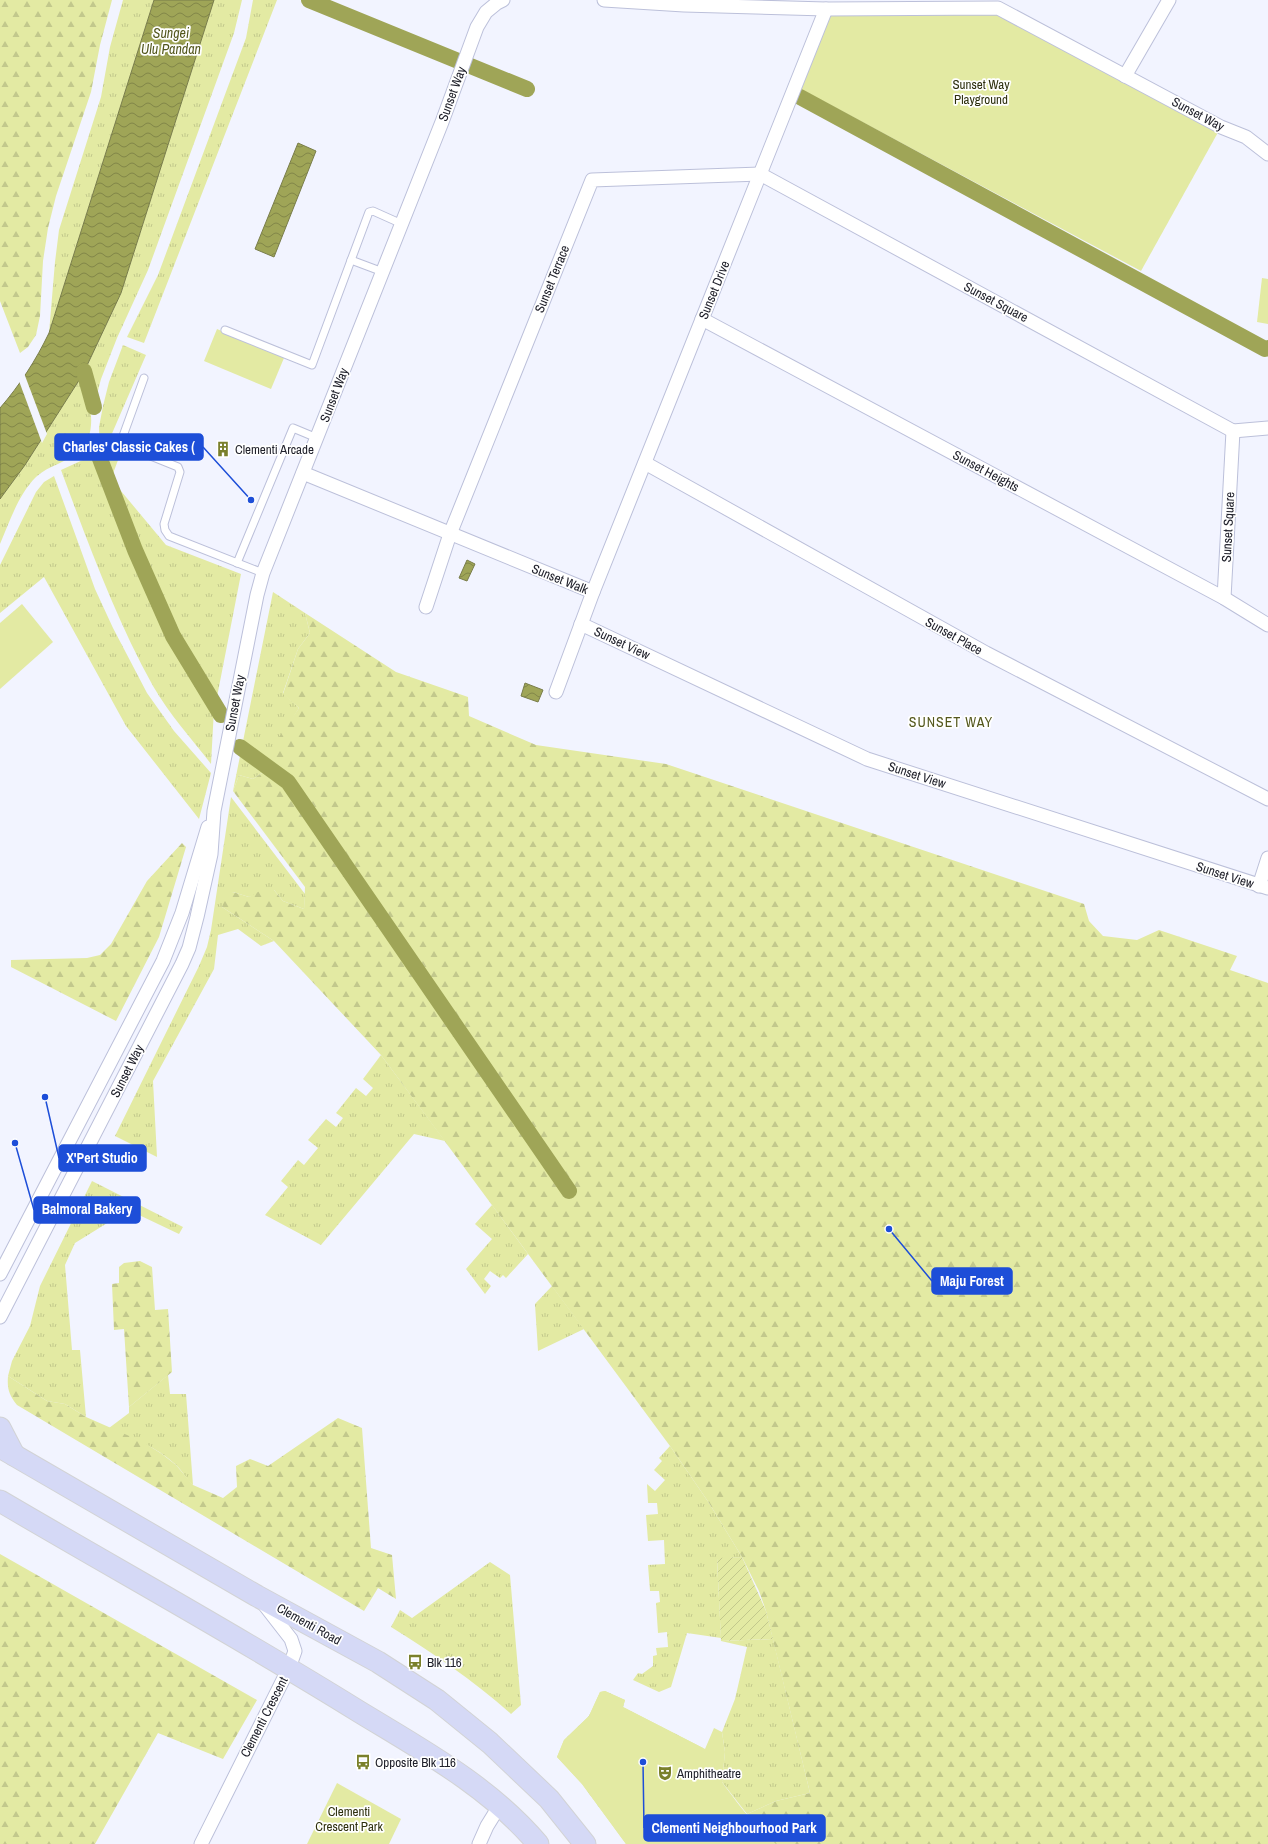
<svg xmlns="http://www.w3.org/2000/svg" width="1268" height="1844" viewBox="0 0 1268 1844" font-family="'Archivo Narrow',sans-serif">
<defs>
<pattern id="grass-tufts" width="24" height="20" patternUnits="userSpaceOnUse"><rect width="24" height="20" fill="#e3eaa3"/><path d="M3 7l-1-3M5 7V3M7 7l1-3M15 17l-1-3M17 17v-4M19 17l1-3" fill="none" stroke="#c2c88c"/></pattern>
<pattern id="forest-firs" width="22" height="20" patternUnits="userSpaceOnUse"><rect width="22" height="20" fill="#e3eaa3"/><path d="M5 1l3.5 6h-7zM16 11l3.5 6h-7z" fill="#c2c88c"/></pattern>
<pattern id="garden-furrows" width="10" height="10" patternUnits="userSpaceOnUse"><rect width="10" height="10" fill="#e3eaa3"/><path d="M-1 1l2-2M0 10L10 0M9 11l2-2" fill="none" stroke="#c2c88c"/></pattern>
<pattern id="water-waves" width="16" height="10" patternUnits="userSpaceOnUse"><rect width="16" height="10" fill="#9fa557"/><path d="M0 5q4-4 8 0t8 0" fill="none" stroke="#818648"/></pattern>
</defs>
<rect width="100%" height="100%" fill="#f2f4ff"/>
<g fill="url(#grass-tufts)">
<polygon points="123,0 154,0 49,333 55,262 59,230 101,97 110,47"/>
<polygon points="214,0 242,0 234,33 148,270 117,338 101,379 95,402 86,368 121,293"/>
<polygon points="253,0 277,0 144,343 127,337 158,275 246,38"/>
<polygon points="123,345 146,355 107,445 121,452 111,479 166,545 241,574 216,702 175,634 137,550 100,451 99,427 103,406 109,382"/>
<path d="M83,374C88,398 101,433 78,452C66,463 49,465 36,477C18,495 10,521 0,544V499L25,465Z"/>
<path d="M93,451L131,551L171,639L214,709L211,764C192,739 169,714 153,686C115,617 88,543 61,470L85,459Z"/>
<polygon points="54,476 95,589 113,628 147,693 174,731 211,773 199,819 126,726 44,577 0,613 0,565 36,492 44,482"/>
<polygon points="273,592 305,613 310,633 298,649 283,693 299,708 288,726 274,765 253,779 239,775 233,791"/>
<polygon points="231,797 305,894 304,909 283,901 274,890 249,897 233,892 222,907 274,941 261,946 238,929 218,935 214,969 153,1081 157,1157 115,1136 199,966 207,947 211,930"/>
<polygon points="381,1055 445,1141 414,1134 321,1245 265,1215 288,1187 281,1181 298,1160 304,1165 318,1148 308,1140 326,1119 336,1127 343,1118 336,1113 356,1088 366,1096 373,1088 363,1079"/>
<polygon points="92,1181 183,1227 179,1234 139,1215 117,1217 75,1243 65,1265 72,1350 80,1350 86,1417 65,1404 47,1401 8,1376 12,1361 30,1326 40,1286"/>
<polygon points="492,1205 528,1254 506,1278 503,1275 500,1278 490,1271 484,1279 491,1286 485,1294 466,1269 492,1239 475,1224"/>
<polygon points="552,1286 584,1329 538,1351 535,1304"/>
<path d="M168,1375L170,1394H186L193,1485C186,1479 182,1470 175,1464C156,1447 133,1438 109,1428L129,1413V1407Z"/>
<polygon points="670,1446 709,1503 742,1557 717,1559 721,1638 687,1633 671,1687 659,1692 633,1680 638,1673 642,1674 653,1666 653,1656 657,1655 656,1648 668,1647 667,1632 658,1633 656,1603 660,1602 659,1591 650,1591 648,1565 665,1564 664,1540 648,1541 646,1515 658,1514 657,1503 648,1503 647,1484 655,1491 665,1480 654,1470 662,1461 659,1458"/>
<path d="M490,1562L510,1575L521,1705L511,1714C474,1681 433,1653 391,1627L400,1610L412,1618Z"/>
<polygon points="773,1639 810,1793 776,1801 747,1814 722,1782 725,1752 722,1732 735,1699 747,1647 721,1641"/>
</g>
<g fill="url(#forest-firs)">
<polygon points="0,0 112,0 100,45 91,92 56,196 48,228 43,261 40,316 36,335 28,347 20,353 0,301"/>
<polygon points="305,613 396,672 468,697 469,716 536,745 666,764 1084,904 1089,921 1103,936 1137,940 1159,930 1237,956 1230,970 1268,983 1268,1844 626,1844 582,1784 557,1757 564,1740 589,1716 600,1692 605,1691 625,1700 623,1707 705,1749 681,1742 765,1835 747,1814 776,1801 810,1793 766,1611 759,1591 742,1557 709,1503 670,1446 381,1055 274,941 222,907 225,895 233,892 249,897 265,888 274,890 283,901 304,909 305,887 233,791 239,775 253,779 274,765 270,750 299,708 283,694 298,649 310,633"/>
<polygon points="182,843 186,847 159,937 116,1021 11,967 11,960 87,958 100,955 111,944 147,881"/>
<polygon points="140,1261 152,1267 155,1310 168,1309 172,1372 129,1407 124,1329 114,1330 112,1284 119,1283 119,1267 124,1263"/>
<path d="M8,1376L47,1401L65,1404L86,1417L143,1442L162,1454L176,1465L193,1485L223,1498L237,1487L236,1466L250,1459L268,1466L338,1418L362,1428L371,1548L392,1555L396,1599L378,1588L364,1611L17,1405C9,1395 7,1389 8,1376Z"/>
<polygon points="0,1554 257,1700 223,1759 158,1733 95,1844 0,1844"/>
</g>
<g fill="#e3eaa3">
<polygon points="998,8 1221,127 1141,271 795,86 826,9"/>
<polygon points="1262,278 1268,279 1268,324 1257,322"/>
<polygon points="217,329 284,358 271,389 204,361"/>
<polygon points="22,604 53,642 0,689 0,623"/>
<path d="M605,1691L625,1700L623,1707L705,1749L714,1728L722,1732L725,1752L722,1782C738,1804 755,1827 776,1844H626L582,1784L557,1757L564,1740L589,1716L600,1692Z"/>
<polygon points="337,1783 401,1819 389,1844 307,1844"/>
</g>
<polygon fill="url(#garden-furrows)" points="742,1557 766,1611 773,1639 721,1641 717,1558"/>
<g fill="url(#water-waves)" stroke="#797d4a">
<path d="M154,0H214L121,293L83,374L25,465L0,499V408C20,385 36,360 49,333Z"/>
<polygon points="298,143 316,151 274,257 255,249"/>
<polygon points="467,560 475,564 467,581 459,578"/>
<polygon points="525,683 543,690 538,702 521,696"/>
</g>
<polygon fill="#f2f4ff" points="24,373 47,434 42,443 19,381"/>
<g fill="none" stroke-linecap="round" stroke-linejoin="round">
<g stroke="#9fa557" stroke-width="16">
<polyline points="309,0 527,89"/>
<polyline points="800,97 1265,349 1268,348"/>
<polyline points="84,371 94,407"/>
<polyline points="97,451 135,550 173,636 221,715"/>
<polyline points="240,747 288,782 569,1191"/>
</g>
<g stroke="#bcc0da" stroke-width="9">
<g id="lane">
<polyline points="351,260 383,272"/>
<polyline points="225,330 312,365 369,212 373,211 402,224"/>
<polyline points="144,378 123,436 123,442 126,446 178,467 180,472 164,524 165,530 169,536 263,573"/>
<polyline points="237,563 293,428 317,438"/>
</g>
</g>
<g stroke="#bcc0da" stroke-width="15">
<g id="street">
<polyline points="604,0 684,5 826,9 998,8 1221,127 1246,137 1268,154"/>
<polyline points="1125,76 1169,0"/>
<polyline points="760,174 1233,431 1268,428"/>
<polyline points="702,319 1224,598 1268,625"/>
<polyline points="645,463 986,653 1268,799"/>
<polyline points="303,473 593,592"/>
<polyline points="1224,598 1233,431"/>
<polyline points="426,607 450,534 592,180 760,174"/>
<polyline points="581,624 867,759 1268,888"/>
<polyline points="556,692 593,592 826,9"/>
<polyline points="1259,886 1268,858"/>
<polyline points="0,1274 163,961 182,913 208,827"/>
<polyline points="0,1317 182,964 189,948 197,917 211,854 214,811 257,595 263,573 442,122 477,27 486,12 497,3 503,0"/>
<polyline points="201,1844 289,1668 295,1651 291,1639 263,1603"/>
<polyline points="479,1844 487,1826 500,1805"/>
</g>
</g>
<g stroke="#d2d3d5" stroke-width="23">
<g id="primary">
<polyline points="0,1428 14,1455"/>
<polyline points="0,1447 257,1596 378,1662 437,1700 490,1743 549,1799 585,1844"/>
<path d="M0,1501C119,1571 241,1638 358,1711C422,1750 489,1786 538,1844"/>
</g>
</g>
<use href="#lane" stroke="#fff" stroke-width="7"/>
<use href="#street" stroke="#fff" stroke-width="13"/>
<use href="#primary" stroke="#d5d9f6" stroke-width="21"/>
</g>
<defs>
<g id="building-bare" transform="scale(1.2)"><path d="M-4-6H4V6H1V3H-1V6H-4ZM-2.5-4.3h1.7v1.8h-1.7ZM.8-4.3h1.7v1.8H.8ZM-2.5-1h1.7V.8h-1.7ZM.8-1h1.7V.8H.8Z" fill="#7a802b" stroke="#fff" stroke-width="2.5" paint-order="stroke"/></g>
<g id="bus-bare" transform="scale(1.2)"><path d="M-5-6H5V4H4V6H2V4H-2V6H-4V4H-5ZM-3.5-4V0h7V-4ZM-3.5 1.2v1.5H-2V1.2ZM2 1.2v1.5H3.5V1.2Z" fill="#7a802b" stroke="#fff" stroke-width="2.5" paint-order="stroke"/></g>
<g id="theatre-bare" transform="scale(1.2)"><path d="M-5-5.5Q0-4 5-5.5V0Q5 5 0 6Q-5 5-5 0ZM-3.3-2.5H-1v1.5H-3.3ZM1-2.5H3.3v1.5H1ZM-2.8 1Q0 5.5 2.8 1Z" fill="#7a802b" stroke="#fff" stroke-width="2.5" paint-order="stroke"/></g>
</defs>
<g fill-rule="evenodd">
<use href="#building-bare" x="223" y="449"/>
<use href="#bus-bare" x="415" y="1662"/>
<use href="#bus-bare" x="363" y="1762"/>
<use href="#theatre-bare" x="665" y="1773"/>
</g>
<g text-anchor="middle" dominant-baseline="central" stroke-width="3.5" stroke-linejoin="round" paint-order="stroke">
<g font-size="13" fill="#2d2f0d" stroke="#fff">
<text x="981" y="84">Sunset Way<tspan x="981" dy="15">Playground</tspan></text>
<text x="349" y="1811">Clementi<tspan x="349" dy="15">Crescent Park</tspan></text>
</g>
<g font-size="13" fill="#20212b" stroke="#fff">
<text transform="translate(452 94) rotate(-70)">Sunset Way</text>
<text transform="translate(1198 114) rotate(28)">Sunset Way</text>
<text transform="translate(552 279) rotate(-68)">Sunset Terrace</text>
<text transform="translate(714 290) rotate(-68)">Sunset Drive</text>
<text transform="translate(996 302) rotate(28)">Sunset Square</text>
<text transform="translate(334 395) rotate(-69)">Sunset Way</text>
<text transform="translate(986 471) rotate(28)">Sunset Heights</text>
<text transform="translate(1228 527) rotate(-87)">Sunset Square</text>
<text transform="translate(560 579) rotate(22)">Sunset Walk</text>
<text transform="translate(954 636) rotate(29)">Sunset Place</text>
<text transform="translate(622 643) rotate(25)">Sunset View</text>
<text transform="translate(235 703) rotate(-79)">Sunset Way</text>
<text transform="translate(917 775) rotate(18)">Sunset View</text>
<text transform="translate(1225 875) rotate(18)">Sunset View</text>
<text transform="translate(127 1071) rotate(-63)">Sunset Way</text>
<text transform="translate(309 1624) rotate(29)">Clementi Road</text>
<text transform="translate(264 1717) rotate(-63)">Clementi Crescent</text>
</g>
<g font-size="13" fill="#20212b" stroke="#fff" text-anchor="start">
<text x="235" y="449">Clementi Arcade</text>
<text x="427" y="1662">Blk 116</text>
<text x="375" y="1762">Opposite Blk 116</text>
<text x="677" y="1773">Amphitheatre</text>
</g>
<g font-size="14" font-style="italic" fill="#53571d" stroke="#fff">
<text x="171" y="33">Sungei<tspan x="171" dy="16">Ulu Pandan</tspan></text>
</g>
<g font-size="14" letter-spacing="1" fill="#53571c" stroke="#fff">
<text x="951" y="722">SUNSET WAY</text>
</g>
</g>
<path fill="none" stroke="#1d4ed8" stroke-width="1.5" d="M251 500L203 447M45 1097L59 1158M15 1143L34 1210M889 1229L932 1281M643 1762L644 1828"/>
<g fill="#1d4ed8" stroke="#fff" stroke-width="1.5">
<circle cx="251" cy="500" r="4"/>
<circle cx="45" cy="1097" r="4"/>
<circle cx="15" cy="1143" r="4"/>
<circle cx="889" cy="1229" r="4"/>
<circle cx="643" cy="1762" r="4"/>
</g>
<g fill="#1d4ed8" stroke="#1d4ed8" stroke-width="1.5">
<rect x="55" y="434" width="148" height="26" rx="4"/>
<rect x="59" y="1145" width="87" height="26" rx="4"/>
<rect x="34" y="1197" width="106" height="26" rx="4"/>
<rect x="932" y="1268" width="80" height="26" rx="4"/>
<rect x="644" y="1815" width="181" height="26" rx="4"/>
</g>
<g font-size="14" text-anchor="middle" font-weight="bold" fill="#fff">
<text x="129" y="452">Charles' Classic Cakes (</text>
<text x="102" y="1163">X'Pert Studio</text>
<text x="87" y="1214">Balmoral Bakery</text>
<text x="972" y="1286">Maju Forest</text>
<text x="734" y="1833">Clementi Neighbourhood Park</text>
</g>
</svg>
